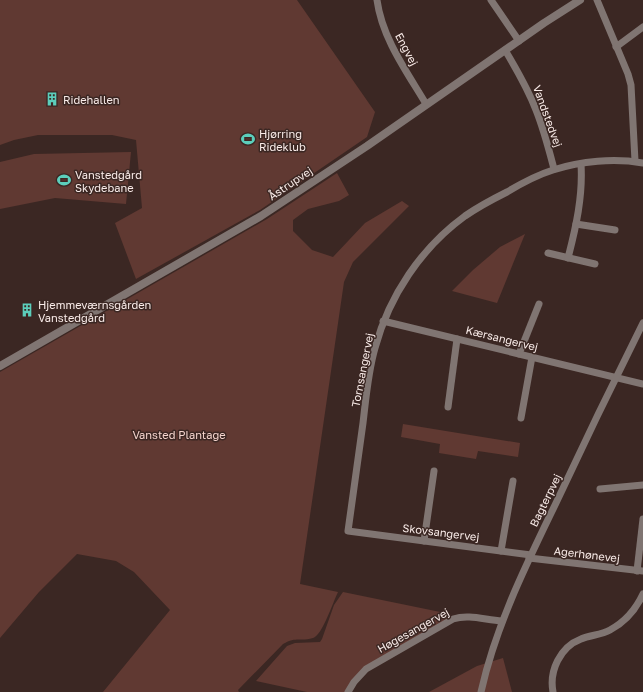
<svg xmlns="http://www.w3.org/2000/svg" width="643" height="692" viewBox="0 0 643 692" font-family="'Golos Text',sans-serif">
<rect width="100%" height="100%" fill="#3b2723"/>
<g fill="#603932">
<polygon points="0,0 297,0 375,112 367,137 260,210 136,279 115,223 142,208 136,140 112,135 38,135 14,140 0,145"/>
<polygon points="131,152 126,204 55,198 0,209 0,162 34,154"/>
<path d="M337,173L349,195L339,201L308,209L293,220V231L312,250L333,257L365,223L402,201L409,206L353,262L344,282L300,584L338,592C333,602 322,636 313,638C300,642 297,636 283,644L238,690L239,692H103L170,610L134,572L116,561L77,554L39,592L0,638V372L267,219Z"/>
<polygon points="525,234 497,303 452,291 473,270 500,247"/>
<polygon points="403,424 520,443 518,457 478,451 476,459 439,453 440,444 401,437"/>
<polygon points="343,592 450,614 452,618 366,666 345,692 307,692 256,681 287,646 295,643 320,642 322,639 334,605"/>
<polygon points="503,658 512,692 429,692 477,666"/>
</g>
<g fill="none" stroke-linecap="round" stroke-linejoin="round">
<g stroke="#807572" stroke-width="7">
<path d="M377,0C382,38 407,72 426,104"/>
<polyline points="491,0 519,41"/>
<polyline points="597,0 628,74 631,85 635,161"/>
<polyline points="616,47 643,27"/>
<path d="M505,50C517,70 528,89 536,110C544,130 549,150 554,169"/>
<polyline points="576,224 615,230"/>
<polyline points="548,253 595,264"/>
<path d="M568,258C576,227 583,196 581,164"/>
<polyline points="383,321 643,384"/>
<polyline points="519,354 539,304"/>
<polyline points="448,407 457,339"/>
<polyline points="521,418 532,357"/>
<polyline points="600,489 643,485"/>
<polyline points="424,541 434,471"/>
<polyline points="501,551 513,481"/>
<path d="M531,555L348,531C353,495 358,459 363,423C366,398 368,372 375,348C389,296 421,248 465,216C478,207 493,199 507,192C522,183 537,175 553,170C581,161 614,158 643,163"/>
<polyline points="529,558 643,571"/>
<polyline points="637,571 643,519"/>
<path d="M348,692L354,682L366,669L453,619C469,614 485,620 502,621"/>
<path d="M481,692C496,625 526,565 556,503C584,443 613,383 643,323"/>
<path d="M553,692C549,671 560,647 581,639C590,635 601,635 610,630C625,622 636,609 643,594"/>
</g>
<polyline stroke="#807572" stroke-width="8" points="0,366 261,216 367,146 544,23 580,0"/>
</g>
<defs>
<g id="building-bare" transform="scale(1.08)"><path d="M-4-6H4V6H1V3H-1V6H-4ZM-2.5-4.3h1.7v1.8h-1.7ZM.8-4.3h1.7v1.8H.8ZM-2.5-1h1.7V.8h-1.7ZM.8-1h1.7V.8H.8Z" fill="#5ccebb" stroke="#3b2723" stroke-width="2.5" paint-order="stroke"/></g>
<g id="stadium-bare" transform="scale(1.08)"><path d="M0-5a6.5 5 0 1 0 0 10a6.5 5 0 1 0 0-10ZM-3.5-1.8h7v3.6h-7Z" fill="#5ccebb" stroke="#3b2723" stroke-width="2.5" paint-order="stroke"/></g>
</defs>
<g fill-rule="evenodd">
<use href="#building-bare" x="52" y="99"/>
<use href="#stadium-bare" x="248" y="139"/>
<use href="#stadium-bare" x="64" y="180"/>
<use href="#building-bare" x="27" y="310"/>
</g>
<g text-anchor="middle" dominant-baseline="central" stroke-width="3" stroke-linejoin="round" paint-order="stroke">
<g font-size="11" fill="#f9ebe8" stroke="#3b2723">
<text transform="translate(407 49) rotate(62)">Engvej</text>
<text transform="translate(548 116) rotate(70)">Vandstedvej</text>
<text transform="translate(290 183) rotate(-34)">Åstrupvej</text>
<text transform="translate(502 338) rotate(14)">Kærsangervej</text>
<text transform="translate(362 370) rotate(-79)">Tornsangervej</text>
<text transform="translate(545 500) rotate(-64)">Bagterpvej</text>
<text transform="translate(441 532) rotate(7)">Skovsangervej</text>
<text transform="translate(587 554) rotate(7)">Agerhønevej</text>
<text transform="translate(413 630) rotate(-29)">Høgesangervej</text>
</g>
<g font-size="11" fill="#f9ebe8" stroke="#3b2723" text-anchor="start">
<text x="63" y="99">Ridehallen</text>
<text x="259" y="133">Hjørring<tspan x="259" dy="13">Rideklub</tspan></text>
<text x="75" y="174">Vanstedgård<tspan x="75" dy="13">Skydebane</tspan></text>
<text x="38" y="304">Hjemmeværnsgården<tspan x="38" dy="13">Vanstedgård</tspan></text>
</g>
<g font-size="11" fill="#f5d4cd" stroke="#3b2723">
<text x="179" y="434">Vansted Plantage</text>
</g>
</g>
</svg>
